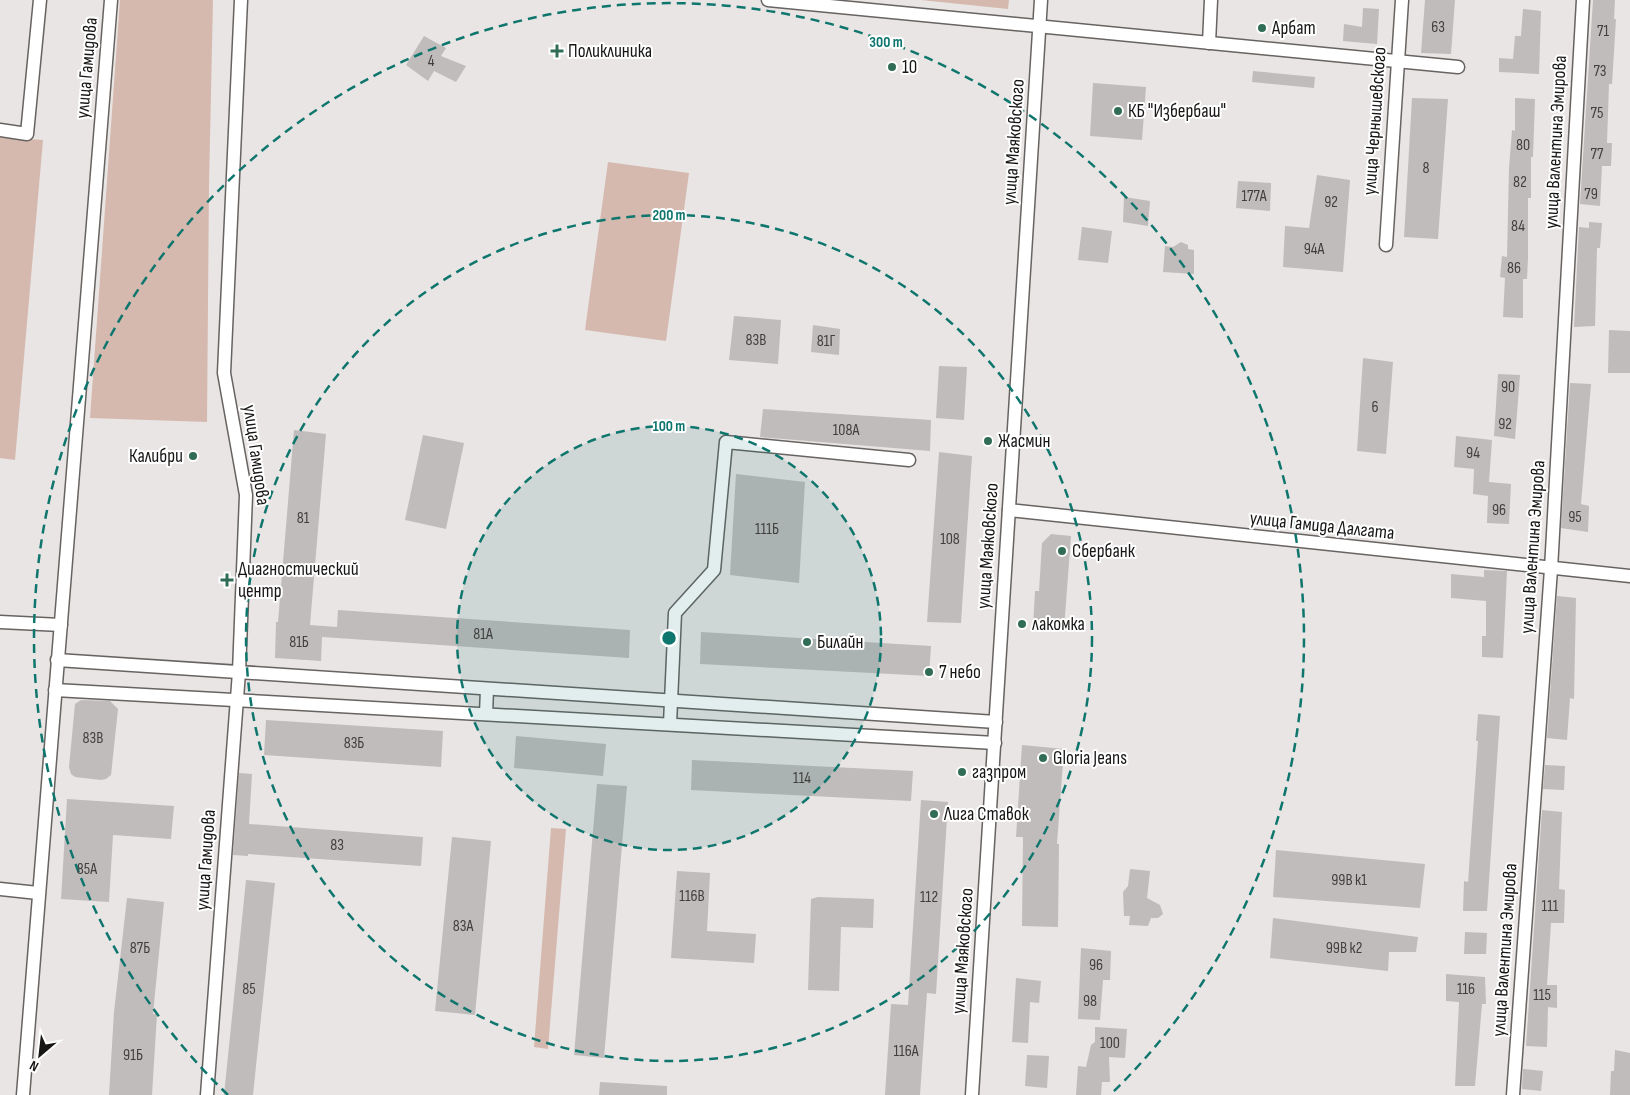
<svg xmlns="http://www.w3.org/2000/svg" width="1630" height="1095" viewBox="0 0 1630 1095" font-family="'Sofia Sans Condensed',sans-serif">
<rect width="100%" height="100%" fill="#e9e5e4"/>
<g fill="#d5b9af">
<polygon points="120,0 213,0 209,185 207,422 90,418"/>
<polygon points="921,0 1009,0 1008,9"/>
<polygon points="0,137 43,140 15,460 0,458"/>
<polygon points="608,162 689,173 666,341 585,330"/>
<polygon points="551,828 566,829 548,1049 534,1047"/>
</g>
<g fill="#c0bcbb">
<polygon points="1425,0 1455,0 1451,54 1421,53"/>
<polygon points="1593,0 1615,0 1614,19 1616,19 1612,84 1609,84 1607,143 1612,143 1611,166 1602,166 1600,206 1580,204"/>
<polygon points="1363,8 1379,9 1377,44 1343,41 1344,24 1362,27"/>
<polygon points="1523,9 1541,11 1539,74 1499,72 1499,58 1513,59 1515,36 1521,36"/>
<polygon points="424,36 446,48 441,56 466,66 456,82 434,71 428,81 406,65"/>
<polygon points="1253,71 1315,77 1314,88 1252,82"/>
<polygon points="1093,83 1146,87 1142,140 1090,136"/>
<polygon points="1412,98 1448,99 1438,239 1404,237"/>
<polygon points="1515,98 1535,99 1533,157 1531,157 1531,198 1528,198 1528,258 1527,279 1523,279 1523,318 1503,317 1505,278 1500,277 1502,256 1507,257 1509,168 1512,130 1515,131"/>
<polygon points="1317,175 1350,180 1343,272 1283,267 1285,226 1309,228"/>
<polygon points="1238,181 1271,183 1270,211 1236,208"/>
<polygon points="1124,197 1150,201 1148,226 1123,222"/>
<polygon points="1589,222 1602,223 1600,248 1597,248 1595,326 1574,327 1579,227 1589,228"/>
<polygon points="1082,227 1112,231 1108,263 1078,260"/>
<polygon points="1181,242 1188,245 1188,249 1194,250 1194,274 1163,272 1165,246 1173,247"/>
<polygon points="734,316 781,320 778,364 729,360"/>
<polygon points="813,325 840,329 839,355 811,352"/>
<polygon points="1609,330 1630,331 1630,373 1608,373"/>
<polygon points="1363,358 1393,362 1386,454 1357,451"/>
<polygon points="939,366 967,367 964,420 936,418"/>
<polygon points="1498,374 1520,375 1515,439 1494,436"/>
<polygon points="1570,383 1591,384 1581,504 1589,506 1588,532 1561,528"/>
<polygon points="763,409 931,420 930,451 760,437"/>
<polygon points="294,430 326,434 310,625 337,627 338,610 630,630 629,658 322,637 321,661 275,658 276,622 278,622"/>
<polygon points="423,435 464,443 446,529 405,520"/>
<polygon points="1456,436 1492,440 1489,482 1511,484 1509,524 1487,523 1488,496 1473,494 1474,469 1454,467"/>
<polygon points="939,452 972,456 961,623 927,622"/>
<polygon points="736,474 805,482 799,583 730,575"/>
<polygon points="1051,534 1071,536 1064,629 1033,627 1035,591 1039,591 1042,543"/>
<polygon points="1484,570 1507,571 1503,658 1482,657 1482,636 1486,636 1486,601 1451,598 1451,574 1484,577"/>
<polygon points="1557,596 1576,598 1574,699 1570,698 1567,740 1547,738"/>
<polygon points="701,632 931,646 929,676 700,664"/>
<polygon points="81,700 110,701 118,709 111,775 106,779 101,780 75,777 71,774 69,767 75,704"/>
<polygon points="1478,714 1500,716 1487,911 1463,911 1464,881 1468,882 1478,741 1476,741"/>
<polygon points="266,720 443,731 441,767 264,755"/>
<polygon points="516,736 606,744 603,776 514,768"/>
<polygon points="1022,745 1064,749 1057,844 1059,844 1058,927 1022,926 1023,837 1016,837"/>
<polygon points="692,760 913,771 911,801 691,790"/>
<polygon points="1545,765 1565,766 1564,790 1543,789"/>
<polygon points="239,773 252,774 249,824 423,837 421,866 248,854 248,856 233,855"/>
<polygon points="597,784 627,786 604,1058 574,1055"/>
<polygon points="67,799 174,806 171,839 113,835 109,902 61,899"/>
<polygon points="921,800 948,802 936,994 927,993 920,1095 885,1095 891,1004 908,1005"/>
<polygon points="1542,810 1562,812 1559,889 1565,890 1564,923 1551,923 1547,985 1557,985 1557,1008 1548,1007 1547,1047 1526,1046"/>
<polygon points="452,837 491,841 475,1015 435,1011"/>
<polygon points="1276,850 1425,864 1420,908 1273,897"/>
<polygon points="1130,869 1150,871 1147,898 1160,905 1163,914 1158,918 1151,918 1148,926 1129,925 1130,916 1124,916 1123,892 1128,886"/>
<polygon points="677,871 710,873 707,931 756,934 754,963 671,958"/>
<polygon points="246,880 275,883 253,1095 224,1095"/>
<polygon points="818,897 874,899 873,928 841,927 839,991 808,990 811,899"/>
<polygon points="127,898 164,902 153,1014 157,1014 152,1095 109,1095 114,1012"/>
<polygon points="1273,918 1418,937 1416,952 1389,952 1388,971 1270,958"/>
<polygon points="1465,932 1487,933 1486,954 1464,954"/>
<polygon points="1081,948 1111,951 1110,980 1103,980 1100,1020 1078,1019"/>
<polygon points="1446,974 1485,977 1486,1004 1482,1004 1475,1086 1455,1086 1459,1002 1446,1001"/>
<polygon points="1016,978 1041,981 1039,1003 1030,1002 1028,1043 1012,1042"/>
<polygon points="1095,1027 1127,1029 1125,1058 1109,1057 1110,1082 1102,1082 1101,1095 1076,1095 1078,1066 1086,1067 1091,1045 1095,1042"/>
<polygon points="1615,1050 1630,1053 1630,1095 1610,1095 1611,1071 1614,1071"/>
<polygon points="1027,1055 1049,1056 1047,1088 1025,1086"/>
<polygon points="1523,1069 1543,1071 1541,1091 1522,1089"/>
<polygon points="600,1082 667,1086 667,1095 599,1095"/>
</g>
<g fill="none" stroke-linecap="round" stroke-linejoin="round">
<g stroke="#666361" stroke-width="15">
<g id="street">
<polyline points="768,0 1458,67"/>
<polyline points="1209,43 1211,0"/>
<polyline points="0,130 27,134 40,0"/>
<polyline points="1386,245 1402,0"/>
<polyline points="1009,510 1630,576"/>
<polyline points="0,622 61,625"/>
<polyline points="57,660 996,722"/>
<polyline points="55,690 995,743"/>
<polyline points="486,714 487,689"/>
<polyline points="670,724 675,613 714,570 726,442 909,460"/>
<polyline points="0,889 38,893"/>
<polyline points="23,1095 111,0"/>
<polyline points="207,1095 239,672 246,495 224,373 241,0"/>
<polyline points="972,1095 1041,0"/>
<polyline points="1513,1095 1551,569 1583,0"/>
</g>
</g>
<use href="#street" stroke="#fff" stroke-width="12"/>
</g>
<circle cx="669" cy="638" r="212" fill="#0f766e" fill-opacity=".12"/>
<g fill="none" stroke="#0f766e" stroke-width="2.5" stroke-dasharray="9 6">
<circle cx="669" cy="638" r="212"/>
<circle cx="669" cy="638" r="423"/>
<path d="M228 1095A635 635 0 1 1 1110 1095"/>
</g>
<g fill="#316c57" stroke="#fff" stroke-width="2">
<circle cx="1262" cy="28" r="5"/>
<path d="M554.5 43.5h5v5h5v5h-5v5h-5v-5h-5v-5h5z"/>
<circle cx="892" cy="67" r="5"/>
<circle cx="1118" cy="111" r="5"/>
<circle cx="988" cy="441" r="5"/>
<circle cx="193" cy="456" r="5"/>
<circle cx="1062" cy="551" r="5"/>
<path d="M224.5 572.5h5v5h5v5h-5v5h-5v-5h-5v-5h5z"/>
<circle cx="1022" cy="624" r="5"/>
<circle cx="807" cy="642" r="5"/>
<circle cx="929" cy="672" r="5"/>
<circle cx="1043" cy="758" r="5"/>
<circle cx="962" cy="772" r="5"/>
<circle cx="934" cy="814" r="5"/>
</g>
<g text-anchor="middle" dominant-baseline="central" stroke-width="4" stroke-linejoin="round" paint-order="stroke">
<g font-size="16" fill="#41403e">
<text x="1438" y="27">63</text>
<text x="1603" y="31">71</text>
<text x="431" y="61">4</text>
<text x="1600" y="71">73</text>
<text x="1597" y="113">75</text>
<text x="1523" y="145">80</text>
<text x="1597" y="154">77</text>
<text x="1426" y="168">8</text>
<text x="1520" y="182">82</text>
<text x="1591" y="194">79</text>
<text x="1254" y="196">177А</text>
<text x="1331" y="202">92</text>
<text x="1518" y="226">84</text>
<text x="1314" y="249">94А</text>
<text x="1514" y="268">86</text>
<text x="756" y="340">83В</text>
<text x="826" y="341">81Г</text>
<text x="1508" y="387">90</text>
<text x="1375" y="407">6</text>
<text x="1505" y="424">92</text>
<text x="846" y="430">108А</text>
<text x="1473" y="453">94</text>
<text x="1499" y="510">96</text>
<text x="1575" y="517">95</text>
<text x="303" y="518">81</text>
<text x="767" y="529">111Б</text>
<text x="950" y="539">108</text>
<text x="483" y="634">81А</text>
<text x="299" y="642">81Б</text>
<text x="93" y="738">83В</text>
<text x="354" y="743">83Б</text>
<text x="802" y="778">114</text>
<text x="337" y="845">83</text>
<text x="87" y="869">85А</text>
<text x="1349" y="880">99В к1</text>
<text x="692" y="896">116В</text>
<text x="929" y="897">112</text>
<text x="1550" y="906">111</text>
<text x="463" y="926">83А</text>
<text x="140" y="948">87Б</text>
<text x="1344" y="948">99В к2</text>
<text x="1096" y="965">96</text>
<text x="249" y="989">85</text>
<text x="1466" y="989">116</text>
<text x="1542" y="995">115</text>
<text x="1090" y="1001">98</text>
<text x="1110" y="1043">100</text>
<text x="906" y="1051">116А</text>
<text x="133" y="1055">91Б</text>
</g>
<g font-size="19" fill="#171615" stroke="#fff" text-anchor="start">
<text x="1272" y="28">Арбат</text>
<text x="568" y="51">Поликлиника</text>
<text x="902" y="67">10</text>
<text x="1128" y="111">КБ "Избербаш"</text>
<text x="998" y="441">Жасмин</text>
<text x="183" y="456" text-anchor="end">Калибри</text>
<text x="1072" y="551">Сбербанк</text>
<text x="238" y="569">Диагностический<tspan x="238" dy="22">центр</tspan></text>
<text x="1032" y="624">лакомка</text>
<text x="817" y="642">Билайн</text>
<text x="939" y="672">7 небо</text>
<text x="1053" y="758">Gloria Jeans</text>
<text x="972" y="772">газпром</text>
<text x="944" y="814">Лига Ставок</text>
</g>
<g font-size="19" fill="#171615" stroke="#fff">
<text transform="translate(87 68) rotate(-85)">улица Гамидова</text>
<text transform="translate(1375 121) rotate(-86)">улица Чернышевского</text>
<text transform="translate(1014 142) rotate(-86)">улица Маяковского</text>
<text transform="translate(1556 142) rotate(-87)">улица Валентина Эмирова</text>
<text transform="translate(256 455) rotate(82)">улица Гамидова</text>
<text transform="translate(1322 526) rotate(6)">улица Гамида Далгата</text>
<text transform="translate(988 546) rotate(-86)">улица Маяковского</text>
<text transform="translate(1533 547) rotate(-86)">улица Валентина Эмирова</text>
<text transform="translate(206 860) rotate(-86)">улица Гамидова</text>
<text transform="translate(1505 950) rotate(-86)">улица Валентина Эмирова</text>
<text transform="translate(963 951) rotate(-86)">улица Маяковского</text>
</g>
</g>
<circle cx="669" cy="638" r="8" fill="#0f766e" stroke="#fff" stroke-width="2.5"/>
<g font-size="15" text-anchor="middle" font-weight="bold" fill="#0f766e" stroke="#fff" stroke-width="4" stroke-linejoin="round" paint-order="stroke">
<text x="886" y="47">300 m</text>
<text x="669" y="220">200 m</text>
<text x="669" y="431">100 m</text>
</g>
<g transform="translate(40 1055) rotate(208)" stroke="#ffffff" stroke-width="4" paint-order="stroke">
<path d="M0-4L9 19L0 12L-9 19Z" fill="#171615"/>
<text y="-8" font-size="14" font-weight="bold" text-anchor="middle" fill="#171615">N</text>
</g>
</svg>
